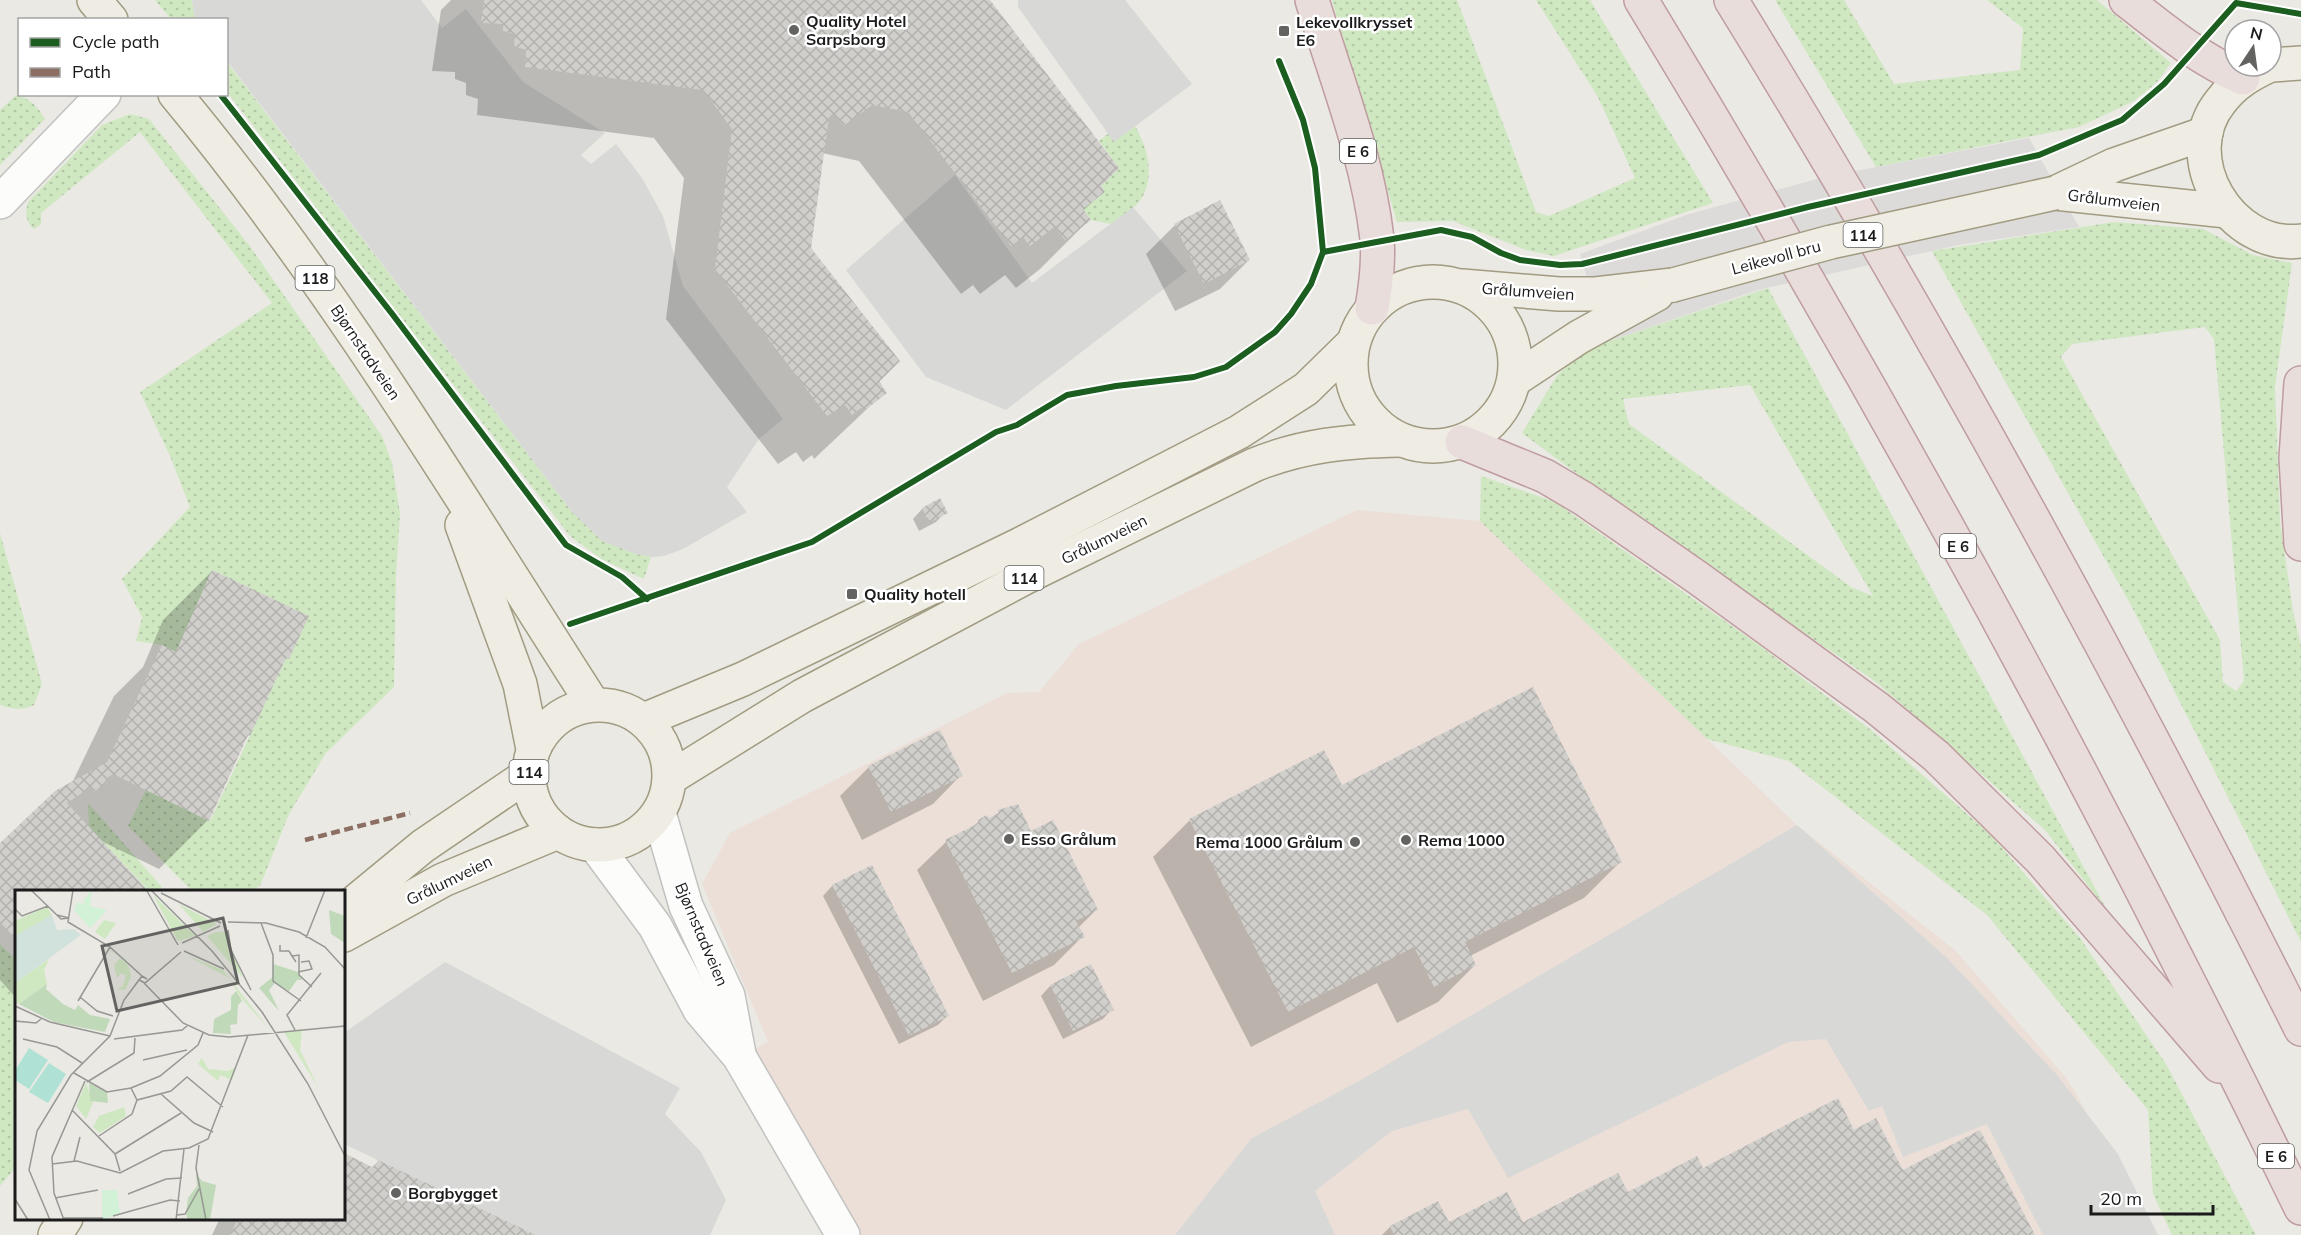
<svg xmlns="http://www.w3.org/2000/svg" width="2301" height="1235" viewBox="0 0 2301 1235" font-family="Mulish,sans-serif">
<defs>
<pattern id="grass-dots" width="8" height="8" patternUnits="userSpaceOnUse" patternTransform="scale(1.5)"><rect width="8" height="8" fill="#d0e8c2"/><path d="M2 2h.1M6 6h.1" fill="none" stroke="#b2c6a6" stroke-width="1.8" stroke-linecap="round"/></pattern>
<pattern id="building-cross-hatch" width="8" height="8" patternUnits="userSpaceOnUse" patternTransform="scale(1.5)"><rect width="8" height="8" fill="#d0cfcb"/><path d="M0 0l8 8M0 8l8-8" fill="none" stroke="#b2b1ae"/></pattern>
</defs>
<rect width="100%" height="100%" fill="#eae9e4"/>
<polygon fill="#ecdfd8" points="1357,510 1480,521 1797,825 1956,951 2068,1080 2156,1235 845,1235 739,1056 768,1042 702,884 730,833 1007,693 1039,692 1079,644"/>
<g fill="url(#grass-dots)" fill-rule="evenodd">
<polygon points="155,0 192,0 195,19 171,19"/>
<polygon points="1332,0 1457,0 1536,212 1549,216 1635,178 1598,97 1536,0 1590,0 1713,203 1554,256 1526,250 1453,221 1397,222"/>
<polygon points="1775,0 1844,0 1894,84 2020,70 2023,28 1987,0 2097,0 2171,63 2156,83 2134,101 2079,127 1876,167"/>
<polygon points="226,61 573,513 633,553 651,557 644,579 601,559 570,536 227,92"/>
<path d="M16,95C31,99 37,106 45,119L0,165V110Z"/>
<path d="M130,114L149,119L249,245L382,436L392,463L400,513L396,576L394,687L326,753L289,814L260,886L250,891H192L128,826L147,788L210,821L286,658L246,586L212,570L176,652L162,645L136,641L142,617L122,579L190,507L170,456L140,392L272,303L140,132L41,213V224L34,229C25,220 25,214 28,202L102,125Z"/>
<path d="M1129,117C1144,138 1157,170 1143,196C1137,208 1121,216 1111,224L1091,220L1083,209L1105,192L1101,186L1119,168L1099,141Z"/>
<path d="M2114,222L2203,229L2253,255L2292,263L2275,387L2280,522L2293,611L2301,646V942L2132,607L1932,251ZM2205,327L2214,339L2244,681L2236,691L2223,682L2220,640L2061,357L2072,344Z"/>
<path d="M1768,288L2107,910L2045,830L1876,682L1646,525L1522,433L1556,377L1588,345L1606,342ZM1750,385L1873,596L1851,587L1629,424L1623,399Z"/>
<polygon points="1481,476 1555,502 1759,645 1871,730 1991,835 2080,938 2166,1064 2256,1235 2172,1235 2153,1194 2148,1110 1987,915 1789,761 1707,739 1480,521"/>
<path d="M0,533L42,684L34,705C22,711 12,709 0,705Z"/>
<polygon points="88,803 162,887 157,891 149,891 89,827"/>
<polygon points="0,944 16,960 16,1167 0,1186"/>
</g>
<g fill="#d8d8d6">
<polygon points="192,0 421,0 442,28 466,9 523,82 605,133 581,155 591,164 616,144 642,178 663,216 683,286 783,419 759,439 727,487 747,512 683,549 664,556 651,557 633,553 602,541 573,513 227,61 226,20 195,19"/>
<polygon points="1018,0 1125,0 1192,84 1114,142 1018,7"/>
<polygon points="955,175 1032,283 1133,207 1187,271 1006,410 926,377 846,270"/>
<polygon points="1797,825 1947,958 2057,1075 2118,1154 2158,1235 2043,1235 1987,1124 1903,1157 1882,1106 1869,1111 1826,1039 1788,1042 1508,1178 1468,1109 1392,1131 1315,1191 1335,1235 1175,1235 1252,1138 1359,1081"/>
<polygon points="445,962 680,1088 665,1114 701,1152 726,1200 710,1235 535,1235 344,1144 344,1033"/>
</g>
<polygon fill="#dcdbd9" points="2029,138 2079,227 1958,245 1758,290 1606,342 1580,254 1686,215 1824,177"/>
<g fill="#0003">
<polygon points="451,0 988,0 1103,192 1083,211 1089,220 1040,269 1016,288 1005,275 980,294 973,285 961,294 859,161 822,153 810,248 885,392 814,459 812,455 803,462 796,452 778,464 666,319 684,178 654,138 477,115 478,99 466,95 466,83 455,79 455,72 432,71 441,10"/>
<polygon points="1175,225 1249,260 1220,289 1175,311 1146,254"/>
<polygon points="939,500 946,512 936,522 919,531 913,519 922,509"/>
<polygon points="212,571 287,658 282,663 249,735 244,740 208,820 159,869 99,840 16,892 16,998 0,980 0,844 72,783 114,696 143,667 163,620"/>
<polygon points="869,767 961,775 933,804 862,840 840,796"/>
<polygon points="1341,787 1621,861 1584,898 1470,956 1475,965 1438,1002 1397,1023 1377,983 1251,1047 1153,857 1190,820"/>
<polygon points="999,812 1031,833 1096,910 1078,928 1083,936 1054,965 983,1001 917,870 946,842 971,829 979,821 992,819"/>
<polygon points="871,867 947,1016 938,1025 899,1044 823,896 832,886"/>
<polygon points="1090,966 1112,1009 1103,1019 1063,1039 1041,996 1050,986"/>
<polygon points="1854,1132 1902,1172 2033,1235 1382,1235 1390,1227 1522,1224 1703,1170"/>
<polygon points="344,1155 371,1168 378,1162 533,1235 212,1235 220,1218 344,1218"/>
</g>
<g fill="url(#building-cross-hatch)">
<polygon points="484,0 990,0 1119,168 1101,186 1105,192 1083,209 1091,220 1065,240 1054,227 1030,246 1023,237 1011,246 908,112 872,105 844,126 833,114 829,117 811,248 900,361 879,382 887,393 864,411 861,408 852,415 845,405 827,416 715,269 732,129 703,90 525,67 526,50 514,46 515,34 503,31 503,24 481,23"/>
<polygon points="1220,200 1250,260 1204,284 1174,224"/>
<polygon points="940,498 948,513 929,523 922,508"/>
<polygon points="212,570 309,616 289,659 286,658 250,736 248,735 209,821 113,774 105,779 107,783 94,792 91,787 67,803 149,892 16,892 16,939 0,922 0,843 55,791 107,762 162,645 176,652"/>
<polygon points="1533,687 1622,862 1465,942 1476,965 1434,987 1414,947 1288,1012 1189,819 1324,750 1342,785"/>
<polygon points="940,730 963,776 891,812 868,766"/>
<polygon points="1018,804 1031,831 1053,820 1098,910 1076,921 1085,937 1012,973 945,840 979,823 978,820 987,815 989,818 999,813 998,810"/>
<polygon points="872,865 949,1016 909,1036 832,885"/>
<polygon points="1091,964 1114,1010 1073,1031 1050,985"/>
<polygon points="1838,1098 1854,1130 1876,1118 1903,1170 1980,1130 2035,1235 1394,1235 1390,1226 1438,1201 1449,1222 1507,1192 1523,1222 1618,1173 1628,1192 1697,1156 1703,1168"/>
<polygon points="344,1153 374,1168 378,1160 536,1235 230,1235 238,1218 344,1218"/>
</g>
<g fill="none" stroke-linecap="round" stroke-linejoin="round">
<g stroke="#c2c2c0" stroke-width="36">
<g id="street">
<polyline points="0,202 104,94"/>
<polyline points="659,813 686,906 728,996 739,1054"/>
<polyline points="595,845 655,926 700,1010 739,1056 843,1235"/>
</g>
</g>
<g stroke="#a09b81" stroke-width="36">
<g id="primary">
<polyline points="94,0 111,20"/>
<polyline points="2271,65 2301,63"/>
<path d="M2268,66C2249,75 2234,84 2221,101C2175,157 2230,250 2301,241"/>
<path d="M175,94C333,284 460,497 593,704"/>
<polyline points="2055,193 2227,211"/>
<polyline points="2055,193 2114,165 2206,133"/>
<circle cx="1433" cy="364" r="82"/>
<polyline points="1462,286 1559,294 1596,294 1673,285"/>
<polyline points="1514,380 1579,337 1657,294"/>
<polyline points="462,525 520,684 533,749"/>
<circle cx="599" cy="775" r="70"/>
<polyline points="644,720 743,679 1021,544 1239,432 1306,389 1353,343"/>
<path d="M670,778L802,696L1028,576L1254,465C1303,445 1348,441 1400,440"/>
<polyline points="344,911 423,846 529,774"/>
<polyline points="344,935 443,880 558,832"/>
<polyline points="55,1235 66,1218"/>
</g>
</g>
<g stroke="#bf9c9f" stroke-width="36">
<g id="highway">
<path d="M1312,0C1336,78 1368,158 1377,239C1379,262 1376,285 1372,308"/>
<path d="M1641,0C1880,392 2101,795 2301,1208"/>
<path d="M1731,0C1937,334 2125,678 2301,1029"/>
<path d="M2126,0C2164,30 2199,59 2243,78"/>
<polyline points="2301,383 2296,458 2301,544"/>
<polyline points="1462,442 1545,476 1584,499 1698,578 1877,708 1936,756 2040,859 2219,1066"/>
</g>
</g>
<use href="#street" stroke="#fcfcfb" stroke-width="33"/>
<use href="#primary" stroke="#efece3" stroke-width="33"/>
<use href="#highway" stroke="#e9dddc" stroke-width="33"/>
<g stroke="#a09b81" stroke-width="36" stroke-linecap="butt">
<polyline id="primary-bridge" points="1673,285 1831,242 2055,193"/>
</g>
<use href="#primary-bridge" stroke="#efece3" stroke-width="33"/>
<polyline stroke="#8d6e63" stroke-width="4.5" stroke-dasharray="9 4.5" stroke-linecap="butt" points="305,840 410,813"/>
<g stroke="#fff" stroke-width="10">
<g id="cycleway">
<polyline points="220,94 393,315 566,545 622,577 647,599"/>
<polyline points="1323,252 1441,230 1472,237 1501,253 1520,260 1560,265 1582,264 1808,207 2039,155 2122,120 2164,84 2236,3 2301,14"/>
<polyline points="570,624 812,542 996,432 1017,425 1067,395 1116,386 1194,377 1226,367 1275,332 1291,314 1311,284 1323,252 1315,168 1303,120 1279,61"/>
</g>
</g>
<use href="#cycleway" stroke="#1b5e20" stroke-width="6"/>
</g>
<g fill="#636361" stroke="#fff" stroke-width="2">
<circle cx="794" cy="30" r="6"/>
<rect x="1278" y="25" width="12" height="12" rx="3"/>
<rect x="846" y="588" width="12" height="12" rx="3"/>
<circle cx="1009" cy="839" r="6"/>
<circle cx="1406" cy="840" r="6"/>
<circle cx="1355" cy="842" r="6"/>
<circle cx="396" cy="1193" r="6"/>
</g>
<g text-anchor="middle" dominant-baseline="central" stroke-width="5" stroke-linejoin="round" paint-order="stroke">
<g fill="#fff" stroke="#5f5f5f" stroke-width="1.5">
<rect x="1340" y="139" width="36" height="24" rx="4.5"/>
<rect x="1843.5" y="223" width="39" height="24" rx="4.5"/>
<rect x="295.5" y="266" width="39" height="24" rx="4.5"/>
<rect x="1940" y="534" width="36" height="24" rx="4.5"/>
<rect x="1004.5" y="566" width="39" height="24" rx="4.5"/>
<rect x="509.5" y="760" width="39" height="24" rx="4.5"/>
<rect x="2258" y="1144" width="36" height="24" rx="4.5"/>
</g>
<g font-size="15" font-weight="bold" fill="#1b1b1b">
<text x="1358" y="151">E 6</text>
<text x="1863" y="235">114</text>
<text x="315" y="278">118</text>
<text x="1958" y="546">E 6</text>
<text x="1024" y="578">114</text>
<text x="529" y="772">114</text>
<text x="2276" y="1156">E 6</text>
</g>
<g font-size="16" font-weight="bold" fill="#1b1b1b" stroke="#fff" text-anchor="start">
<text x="806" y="21">Quality Hotel<tspan x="806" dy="18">Sarpsborg</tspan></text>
<text x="1296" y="22">Lekevollkrysset<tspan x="1296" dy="18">E6</tspan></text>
<text x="864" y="594">Quality hotell</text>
<text x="1021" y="839">Esso Grålum</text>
<text x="1418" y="840">Rema 1000</text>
<text x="1343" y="842" text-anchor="end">Rema 1000 Grålum</text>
<text x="408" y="1193">Borgbygget</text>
</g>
<g font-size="16" fill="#1b1b1b" stroke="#fff">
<text transform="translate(2114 200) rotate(7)">Grålumveien</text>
<text transform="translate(1776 257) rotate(-15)">Leikevoll bru</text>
<text transform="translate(1528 291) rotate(4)">Grålumveien</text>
<text transform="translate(366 352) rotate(56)">Bjørnstadveien</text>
<text transform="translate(1104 539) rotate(-26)">Grålumveien</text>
<text transform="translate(449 880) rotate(-26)">Grålumveien</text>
<text transform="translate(702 934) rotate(67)">Bjørnstadveien</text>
</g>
</g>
<g transform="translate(15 890)">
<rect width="330" height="330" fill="#eae9e4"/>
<path d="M138,5L180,46L163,51ZM164,14L202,34L188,42ZM32,17L37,25L0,46V31ZM89,30L101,33L90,49L80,42ZM201,42H211L228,88L192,46ZM96,60L112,74L114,78L116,87L110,100L102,99L108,96L111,85L105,84L102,88L99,75L105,68L96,61L91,68ZM171,65L208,80L255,140L226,108L214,88ZM34,69L29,80L32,94L4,114L0,112V93ZM287,139L285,160L304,199L269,142ZM187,168L193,179L213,181L221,177L217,190L205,185L203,191L183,174ZM71,193L78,213L71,229L61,216ZM109,217L111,226L85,243L78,237L84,226Z" fill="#d0e8c2"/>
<path d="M314,20L330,26V53L316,44ZM258,74L283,82L287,90H282L274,101L260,93L254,100L264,121L244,98L258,87ZM32,94L31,99L48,114L60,120L63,115L75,125L95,129L90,142L39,132L4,114ZM221,101L227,111L223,115L222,134L215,135L216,144L198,143L199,129L216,120V107ZM74,193L92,202L93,213L75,211ZM181,284L187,291L201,295L195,330H173L171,324L173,308L182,296Z" fill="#bfd9b9"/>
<path d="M37,25L42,40L59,39L66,45L0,93V46Z" fill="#d1e1db"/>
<path d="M77,0L75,16L92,20L75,38L59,20L62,12L71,15L68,11ZM87,300H102L105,324L87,329Z" fill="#d1f2d7"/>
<path d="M14,158L33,170L14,199L0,190V181ZM34,173L51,184L33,213L14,202Z" fill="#afe2d5"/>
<path fill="none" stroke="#979794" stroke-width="1.5" d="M16,0L46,29L54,28L42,25M58,0L53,32L95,57L127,86M136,0L197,61L247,122L293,194L330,266M132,1L163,55M146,3L206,33M0,19L7,26L33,16M213,32L251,33L284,42L310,57L330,79M246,33L258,65V91L286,111M213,40L216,60L236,100M291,48L310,0M167,53L205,36M265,55V61H274L277,66M169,61L209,79M281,72L277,66L284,65V85L297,97M283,82L297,79L294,71L286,72M132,89L127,86L124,90L130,93L166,62M129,93L168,133L194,145L214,147L330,136M65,107L82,121L98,126M63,111L95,57M0,116L35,132L95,146M0,131L21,133L26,129M280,140L272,125L306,83M8,149L42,157L67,173M99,149L167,140L172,136M128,170L172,160M59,183L92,202L116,198L145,186L183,155L188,143M72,192L119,163L120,148M116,198L122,210L156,201L172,187L208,217M146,204L179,233L198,242M57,220L100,264L105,281M84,246L117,224L122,210M184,255L181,278L191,330M100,264L166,223M59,271L65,247M37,274L62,271L105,283L148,261L174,258L193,249L233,145M113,304L151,289L167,288M40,308L83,300M0,309L13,330M162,325L170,324L184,299M98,326L155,310L165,311M48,328H88M35,330L14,280L22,241L56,185L95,146L109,110L124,90M49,330L39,303L37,267L70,191M161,330L169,259"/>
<path fill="#636361" fill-opacity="0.15" stroke="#636361" stroke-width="3" d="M208,28L223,93L102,121L87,56Z"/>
<rect width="330" height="330" fill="none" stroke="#1b1b1b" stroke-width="3"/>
</g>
<rect x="18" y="18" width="210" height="78" fill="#ffffff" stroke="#a4a4a4" stroke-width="1.5"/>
<rect x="30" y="38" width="30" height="9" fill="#1b5e20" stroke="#a4a4a4" stroke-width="1.5"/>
<text x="72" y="48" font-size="18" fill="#1b1b1b">Cycle path</text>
<rect x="30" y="68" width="30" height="9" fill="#8d6e63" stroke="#a4a4a4" stroke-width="1.5"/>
<text x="72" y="78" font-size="18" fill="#1b1b1b">Path</text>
<g transform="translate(2253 48) rotate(13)"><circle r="28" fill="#ffffff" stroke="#a4a4a4" stroke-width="1.5"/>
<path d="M0-4.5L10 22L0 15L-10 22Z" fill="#636361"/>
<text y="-9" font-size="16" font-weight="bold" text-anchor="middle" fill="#1b1b1b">N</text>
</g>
<path d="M2091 1205v9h122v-9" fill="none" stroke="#1b1b1b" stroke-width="3"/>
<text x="2100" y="1205" font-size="18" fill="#1b1b1b" stroke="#ffffff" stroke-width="4.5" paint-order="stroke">20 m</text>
</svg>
